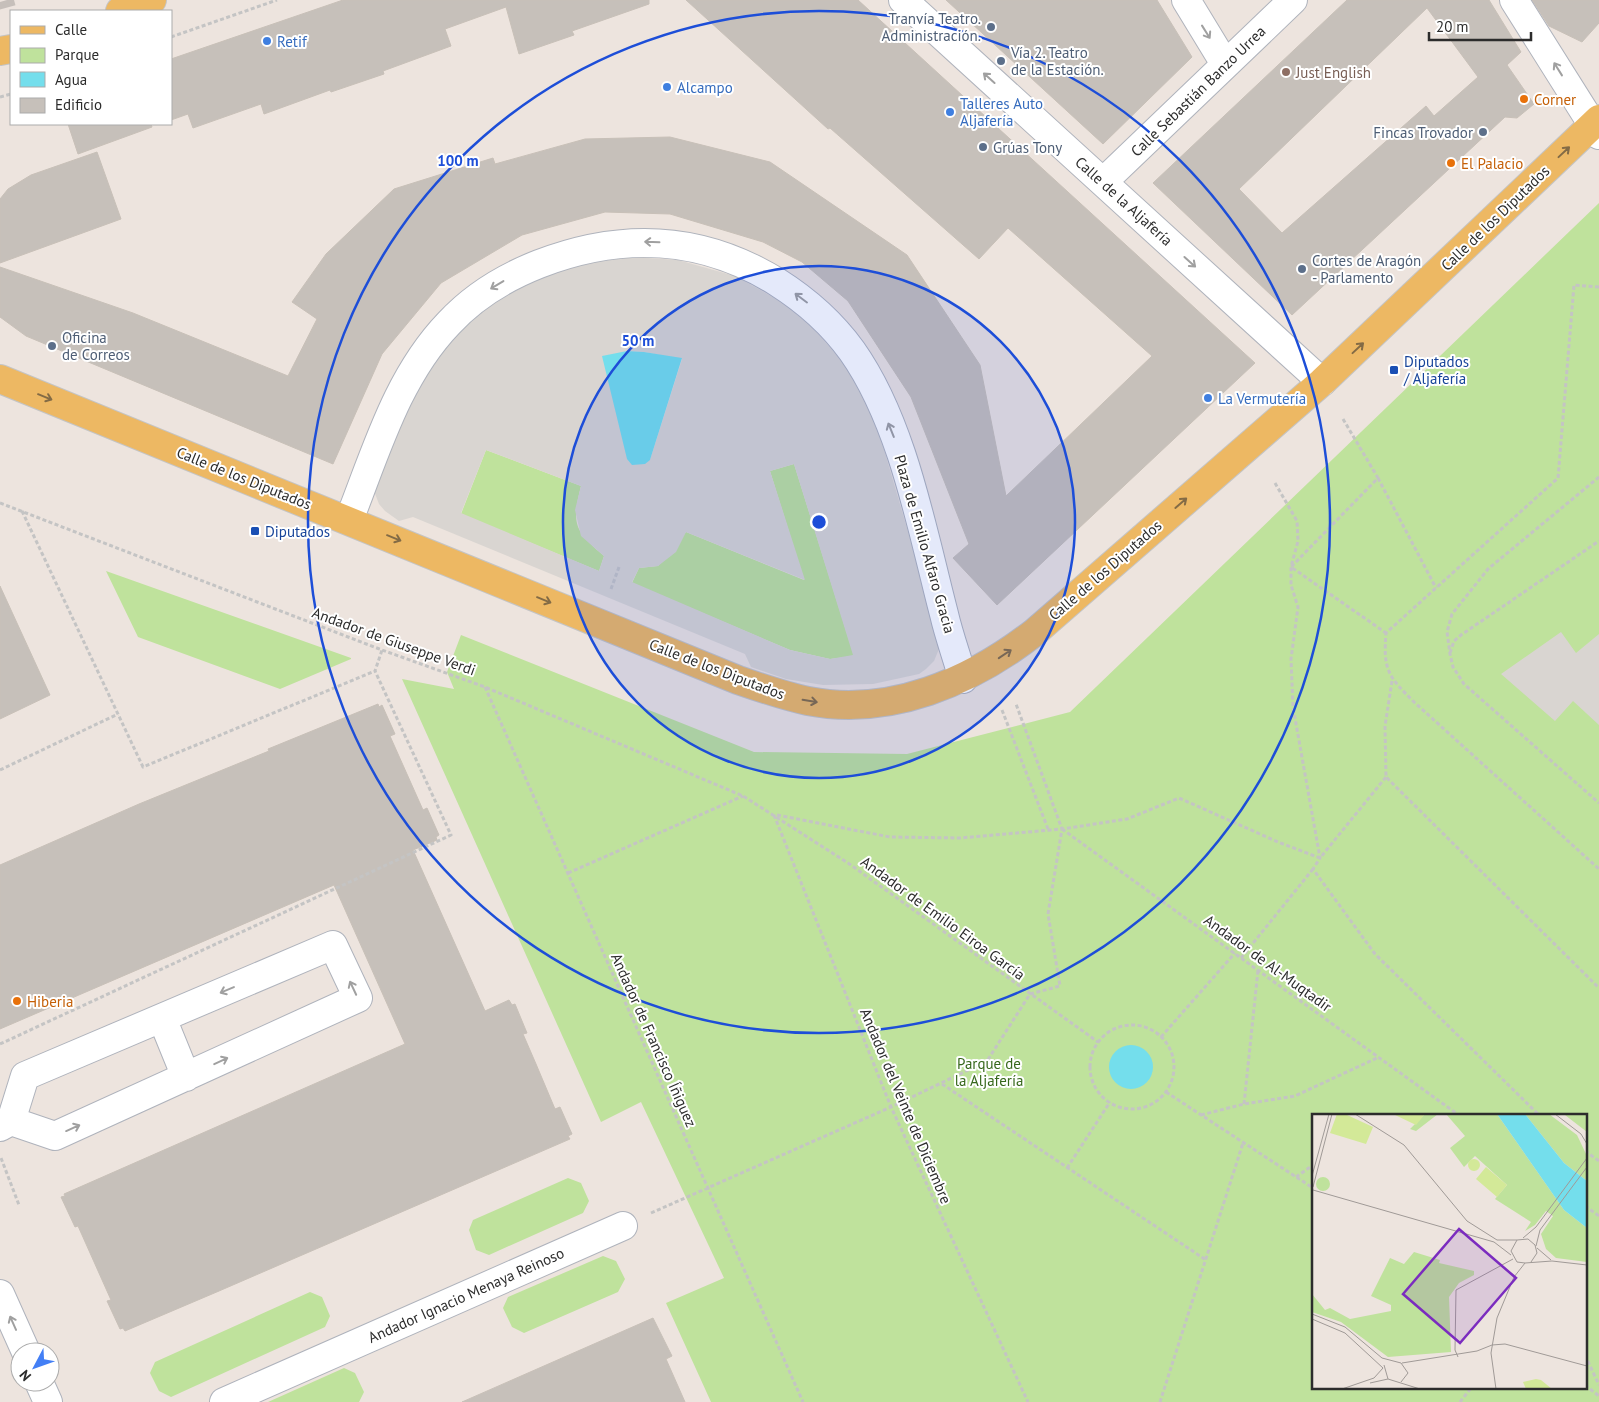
<svg xmlns="http://www.w3.org/2000/svg" width="1599" height="1402" font-family="'PT Sans',sans-serif">
	<style>
		.green { fill: #bfe29c; fill-rule: evenodd }
		.plaza { fill: #d9d5d1; fill-rule: evenodd }
		.water { fill: #74deec }
		.building { fill: #c6c0ba; stroke: #c8c0b8; fill-rule: evenodd }
		.lines { fill: none; stroke-linecap: round; stroke-linejoin: round }
		.minor-tunnel { stroke: #c6bfba; stroke-width: 28; stroke-dasharray: 28 14; stroke-linecap: butt }
		.minor-casing { stroke: #afb3bc; stroke-width: 30 }
		.major-casing { stroke: #c4c4c4; stroke-width: 30 }
		.path { stroke: #c4c4c4; stroke-width: 3; stroke-dasharray: 4 2.5; stroke-linecap: butt }
		.minor { stroke: #fff; stroke-width: 28 }
		.major { stroke: #edb863; stroke-width: 28 }
		.oneway { stroke: #a0a0a0 }
		.oneway2 { stroke: #836b45 }
		.ring { fill: none; stroke: #1d4ed8; stroke-width: 2.5 }
		.service-dot { fill: #5c6f8a; stroke: #fff; stroke-width: 2 }
		.shop-dot { fill: #3f7fe0; stroke: #fff; stroke-width: 2 }
		.education-dot { fill: #8d6e63; stroke: #fff; stroke-width: 2 }
		.food-dot { fill: #e8710a; stroke: #fff; stroke-width: 2 }
		.transit-dot { fill: #1a4fb4; stroke: #fff; stroke-width: 2 }
		.labels { text-anchor: middle; dominant-baseline: central; stroke-width: 4; stroke-linejoin: round; paint-order: stroke }
		.service-label { font-size: 15px; fill: #4e5e75; stroke: #fff; text-anchor: start }
		.shop-label { font-size: 15px; fill: #366cbe; stroke: #fff; text-anchor: start }
		.education-label { font-size: 15px; fill: #785e54; stroke: #fff; text-anchor: start }
		.street-label { font-size: 15px; fill: #2c2c2c; stroke: #fff }
		.food-label { font-size: 15px; fill: #c56008; stroke: #fff; text-anchor: start }
		.transit-label { font-size: 15px; fill: #164399; stroke: #fff; text-anchor: start }
		.park-label { font-size: 15px; fill: #37681c; stroke: #fff }
		.inset-road { fill: none; stroke: #a09a97; stroke-width: 1 }
		.view { fill: #7b2cbf; fill-opacity: 0.15; stroke: #7b2cbf; stroke-width: 2.5 }
		.inset-edge { fill: none; stroke: #2c2c2c; stroke-width: 2.5 }
		.centre { fill: #1d4ed8; stroke: #fff; stroke-width: 2.5 }
		.ring-label { font-size: 15px; text-anchor: middle; font-weight: bold; fill: #1d4ed8; stroke: #fff; stroke-width: 4; stroke-linejoin: round; paint-order: stroke }
	</style>
	<rect width="100%" height="100%" fill="#ede4de"/>
	<path class="green" d="M1599 203V1402H711L666 1303 724 1278 641 1102 601 1122 402 679 454 689 447 672 461 635 754 752 907 754 1070 712ZM1313 1116H1585V1388H1313Z
		M486 450 581 486C571 525 575 531 604 556L599 571 461 514Z
		M794 464 854 656 830 659 790 650 632 583 639 568 658 566 686 532 804 580 770 471Z
		M106 571 351 658V659L280 689 138 637Z
		M568 1178 581 1183 589 1201 583 1213 489 1255 476 1250 469 1230 473 1220Z
		M603 1256 616 1261 625 1279 618 1292 524 1333 512 1327 503 1308 508 1297Z
		M310 1292 322 1297 330 1316 325 1327 171 1397 159 1391 150 1373 155 1362Z
		M344 1368 355 1373 364 1392 359 1402H268Z"/>
	<path class="plaza" d="M619 256 678 260 735 276 782 302 812 327 844 363 876 422 937 631 939 649 934 661 926 669 919 674 873 684 823 685 786 679 751 667 745 654 413 517 399 521 385 511 379 504 374 491V477L420 375 458 327 501 294 547 272ZM627 351 644 352 682 359 650 460ZM486 450 581 486 575 510 581 536 604 556 599 571 461 513ZM794 464 853 655 830 659 790 650 632 582 639 568 658 566 676 552 686 532 805 580 770 471Z
		M1561 632 1576 653 1599 634V725L1573 701 1555 721 1501 674Z"/>
	<path class="water" d="M627 351 644 352 682 358 650 460 645 464 632 465 627 459 602 356Z
		M1109 1067a22 22 0 1 1 44 0a22 22 0 1 1-44 0Z"/>
	<path class="building" d="M343 0H649V4L572 31 574 35 519 54 506 7 445 29 451 46 383 71 384 74 331 92 330 90 264 114 261 104 193 128 188 114 171 120V59Z
		M686 0H858L1255 363 997 605 953 558 969 544 911 397 848 301 802 262 763 242 670 214 605 212 522 235 441 283 382 354 333 464 26 336 0 317V267L133 313 288 376 317 319 292 302 326 254 394 189 493 158 495 164 585 139 670 137 770 162 907 255 980 365 1006 496 1152 356 1008 228 979 259 830 128 828 129Z
		M946 0H1157L1192 57 1103 144Z
		M1347 0H1489L1521 52 1507 65 1534 104 1517 118 1505 117 1292 315 1153 183ZM1427 8 1478 77 1434 116 1426 106 1282 233 1239 189Z
		M1532 0H1599V23L1582 42 1549 26Z
		M68 124H151L152 127 78 154Z
		M97 152 121 219 0 263V199L8 189 31 175Z
		M0 586 50 695 0 719Z
		M378 704 379 707 382 705 395 734 390 736 423 810 427 808 439 835 436 837 437 840 413 850 485 1011 509 1000 512 1005 515 1004 527 1033 523 1034 536 1064 555 1109 560 1107 572 1134 568 1136 570 1139 219 1291 125 1331 123 1328 120 1329 107 1301 111 1300 78 1226 75 1227 61 1197 65 1196 64 1194 405 1044 334 885 0 1029V865L139 804 269 751 268 749Z
		M653 1318 672 1356 666 1359 685 1402H462Z"/>
	<g class="lines">
		<path class="minor-tunnel" d="M0 2 2 9"/>
		<g class="minor-casing">
			<path id="minor" d="M903 0 1322 382
				M1186 0 1225 64
				M1514 0 1599 135
				M1103 182 1293 0
				M349 520C376 452 397 377 449 323 473 297 506 277 539 264 622 232 701 235 777 282 807 301 831 322 852 351 903 423 922 530 944 614 949 636 957 657 963 679
				M162 1018 186 1077
				M0 1127 11 1121 55 1136 358 998 333 945 25 1076 11 1121
				M0 1294 26 1352
				M39 1382 48 1402
				M224 1402 623 1226"/>
		</g>
		<g class="major-casing">
			<path id="major" d="M120 11 152 0
				M0 51 11 49
				M0 379 738 680C761 688 784 696 808 701 890 717 971 682 1035 632L1322 382 1599 119"/>
		</g>
		<path class="path" d="M171 37 277 0
			M0 97 11 94
			M1599 287 1574 285 1558 478 1386 633C1383 670 1388 676 1414 702L1599 869
			M1343 419 1378 478 1291 567 1386 633
			M1599 477 1488 569 1452 614 1447 632 1450 654 1453 667 1464 684 1599 803
			M1378 478 1436 588
			M1275 483 1297 521 1298 541 1291 567V585L1298 607 1291 659 1293 707 1320 858 1313 869 1375 954 1540 1116
			M0 503 382 650 485 687 743 796 848 863 1098 1042
			M22 511 143 767 375 671
			M611 589 619 567
			M1450 653 1454 641 1461 635 1599 541
			M1392 681 1385 726 1386 777 1599 988
			M485 687 803 1402
			M1002 710 1048 829
			M0 770 118 714
			M774 815 891 1107 1028 1402
			M777 815 890 837 960 838 1062 829 1127 819 1179 798 1278 842 1320 858 1386 777
			M1062 829 1460 1116
			M568 873 743 796
			M1241 958 1313 869
			M1090 1067a42 42 0 1 1 84 0a42 42 0 1 1-84 0Z
			M1161 1037 1235 953
			M0 1044 451 835 375 671 382 650
			M942 1084 1206 1260
			M1166 1092 1313 1188
			M1244 1104 1258 970
			M1201 1115 1244 1104 1295 1096 1379 1057
			M1585 1151 1599 1161
			M1 1158 19 1205
			M1067 1168 1110 1102
			M1296 1177 1313 1165
			M1585 1206 1599 1216
			M651 1213 891 1107 987 1061 1030 994 1060 986 1048 914 1062 829 1016 704
			M1585 1355 1599 1385
			M1585 1385 1599 1396
			M1160 1402 1243 1143
			M1460 1402 1471 1388"/>
		<use href="#minor" class="minor"/>
		<use href="#major" class="major"/>
	</g>
	<defs><path id="oneway-shaft" d="M-6 0H5M1.5-3L5.5 0L1.5 3" fill="none" stroke-width="1.6" stroke-linecap="round" stroke-linejoin="round" transform="scale(1.25)"/></defs>
	<g class="oneway">
		<use href="#oneway-shaft" transform="translate(1206 32) rotate(58)"/>
		<use href="#oneway-shaft" transform="translate(1558 69) rotate(-122)"/>
		<use href="#oneway-shaft" transform="translate(989 78) rotate(-138)"/>
		<use href="#oneway-shaft" transform="translate(652 242) rotate(-178)"/>
		<use href="#oneway-shaft" transform="translate(1190 262) rotate(42)"/>
		<use href="#oneway-shaft" transform="translate(497 285) rotate(149)"/>
		<use href="#oneway-shaft" transform="translate(801 298) rotate(-143)"/>
		<use href="#oneway-shaft" transform="translate(891 430) rotate(-112)"/>
		<use href="#oneway-shaft" transform="translate(353 988) rotate(-115)"/>
		<use href="#oneway-shaft" transform="translate(227 990) rotate(157)"/>
		<use href="#oneway-shaft" transform="translate(221 1061) rotate(-25)"/>
		<use href="#oneway-shaft" transform="translate(73 1128) rotate(-24)"/>
		<use href="#oneway-shaft" transform="translate(13 1323) rotate(-114)"/>
	</g>
	<g class="oneway2">
		<use href="#oneway-shaft" transform="translate(1564 152) rotate(-43)"/>
		<use href="#oneway-shaft" transform="translate(1358 348) rotate(-43)"/>
		<use href="#oneway-shaft" transform="translate(45 397) rotate(22)"/>
		<use href="#oneway-shaft" transform="translate(1181 503) rotate(-41)"/>
		<use href="#oneway-shaft" transform="translate(394 538) rotate(22)"/>
		<use href="#oneway-shaft" transform="translate(544 600) rotate(22)"/>
		<use href="#oneway-shaft" transform="translate(1005 654) rotate(-34)"/>
		<use href="#oneway-shaft" transform="translate(810 701) rotate(9)"/>
	</g>
	<circle cx="819" cy="522" r="256" fill="#1d4ed8" fill-opacity=".12"/>
	<g class="ring">
		<circle cx="819" cy="522" r="256"/>
		<circle cx="819" cy="522" r="511"/>
	</g>
	<g class="service-dot">
		<circle cx="991" cy="27" r="5"/>
		<circle cx="1001" cy="61" r="5"/>
		<circle cx="1483" cy="132" r="5"/>
		<circle cx="983" cy="147" r="5"/>
		<circle cx="1302" cy="269" r="5"/>
		<circle cx="52" cy="346" r="5"/>
	</g>
	<g class="shop-dot">
		<circle cx="267" cy="41" r="5"/>
		<circle cx="667" cy="87" r="5"/>
		<circle cx="950" cy="112" r="5"/>
		<circle cx="1208" cy="398" r="5"/>
	</g>
	<circle class="education-dot" cx="1286" cy="72" r="5"/>
	<g class="food-dot">
		<circle cx="1524" cy="99" r="5"/>
		<circle cx="1451" cy="163" r="5"/>
		<circle cx="17" cy="1001" r="5"/>
	</g>
	<g class="transit-dot">
		<rect x="1389" y="365" width="10" height="10" rx="2.5"/>
		<rect x="250" y="526" width="10" height="10" rx="2.5"/>
	</g>
	<g class="labels">
		<g class="service-label">
			<text x="981" y="18" text-anchor="end">Tranvía Teatro.<tspan x="981" dy="17">Administración.</tspan></text>
			<text x="1011" y="52">Vía 2. Teatro<tspan x="1011" dy="17">de la Estación.</tspan></text>
			<text x="1473" y="132" text-anchor="end">Fincas Trovador</text>
			<text x="993" y="147">Grúas Tony</text>
			<text x="1312" y="260">Cortes de Aragón<tspan x="1312" dy="17">- Parlamento</tspan></text>
			<text x="62" y="337">Oficina<tspan x="62" dy="17">de Correos</tspan></text>
		</g>
		<g class="shop-label">
			<text x="277" y="41">Retif</text>
			<text x="677" y="87">Alcampo</text>
			<text x="960" y="103">Talleres Auto<tspan x="960" dy="17">Aljafería</tspan></text>
			<text x="1218" y="398">La Vermutería</text>
		</g>
		<g class="education-label">
			<text x="1296" y="72">Just English</text>
		</g>
		<g class="street-label">
			<text transform="translate(1198 91) rotate(-44)">Calle Sebastián Banzo Urrea</text>
			<text transform="translate(1124 201) rotate(42)">Calle de la Aljafería</text>
			<text transform="translate(1495 218) rotate(-44)">Calle de los Diputados</text>
			<text transform="translate(244 478) rotate(22)">Calle de los Diputados</text>
			<text transform="translate(925 544) rotate(74)">Plaza de Emilio Alfaro Gracia</text>
			<text transform="translate(1105 570) rotate(-41)">Calle de los Diputados</text>
			<text transform="translate(394 641) rotate(20)">Andador de Giuseppe Verdi</text>
			<text transform="translate(717 669) rotate(21)">Calle de los Diputados</text>
			<text transform="translate(943 918) rotate(36)">Andador de Emilio Eiroa García</text>
			<text transform="translate(1268 963) rotate(36)">Andador de Al-Muqtadir</text>
			<text transform="translate(654 1040) rotate(66)">Andador de Francisco Íñiguez</text>
			<text transform="translate(906 1106) rotate(67)">Andador del Veinte de Diciembre</text>
			<text transform="translate(466 1295) rotate(-24)">Andador Ignacio Menaya Reinoso</text>
		</g>
		<g class="food-label">
			<text x="1534" y="99">Corner</text>
			<text x="1461" y="163">El Palacio</text>
			<text x="27" y="1001">Hiberia</text>
		</g>
		<g class="transit-label">
			<text x="1404" y="361">Diputados<tspan x="1404" dy="17">/ Aljafería</tspan></text>
			<text x="265" y="531">Diputados</text>
		</g>
		<g class="park-label">
			<text x="989" y="1063">Parque de<tspan x="989" dy="17">la Aljafería</tspan></text>
		</g>
	</g>
	<g transform="translate(1312 1114)">
		<rect width="275" height="275" fill="#ede4de"/>
		<path d="M113 0H126L104 17 98 15ZM134 0H185L252 96 275 114V148L244 144 234 135 229 120 241 102 234 97 223 111 213 117 219 108 183 85 195 71 163 42 152 53 138 34 153 22ZM213 0H237L265 21 275 42V67L252 49ZM252 0H274L275 18 253 1ZM4 70a7 7 0 1 1 14 0a7 7 0 1 1-14 0ZM102 138 128 146 127 149 162 157V161L147 169 137 183 139 238 76 243 29 208 0 198V180L13 196 18 194 38 205 79 197V191L59 182 78 144 92 150Z" fill="#bfe29c"/>
		<path d="M25 0H33L61 13 54 30 18 19ZM81 0H113L104 11ZM156 51a6 6 0 1 1 12 0a6 6 0 1 1-12 0ZM174 53 195 71 185 83 164 65ZM224 265 229 266 240 275H214L211 268Z" fill="#d3e998"/>
		<path d="M185 0H213L252 49 275 67V114L252 96Z" fill="#74deec"/>
		<path class="inset-road" d="M43 0 92 31 155 107 185 126H205M243 0 269 20 275 30M0 62 17 0M1 73 20 0M1 76 182 128 199 141M211 124 224 113 275 44M224 132 228 116 275 53M225 134 239 146M219 148 225 139 223 131 216 125 205 126 199 137 205 148 213 149 240 147 275 151M0 200 33 213 70 244 89 249 96 259 89 268M0 205 33 219 71 254M180 231 193 230 275 252M146 243 143 236 144 176 201 145M90 249 165 237 180 231M72 251 76 265 108 275M58 269 76 265M30 275 62 264 71 254M184 275 179 239 185 204 202 163 213 149"/>
		<path class="view" d="M147 115 204 164 148 229 91 180Z"/>
		<rect width="275" height="275" class="inset-edge"/>
	</g>
	<circle cx="819" cy="522" r="8" class="centre"/>
	<g class="ring-label">
		<text x="458" y="166">100 m</text>
		<text x="638" y="346">50 m</text>
	</g>
	<rect x="10" y="10" width="162" height="115" fill="#ffffff" stroke="#ababab"/>
	<rect x="20" y="26" width="25" height="8" fill="#edb863" stroke="#ababab"/>
	<text x="55" y="35" font-size="15" fill="#2c2c2c">Calle</text>
	<rect x="20" y="48" width="25" height="15" fill="#bfe29c" stroke="#ababab"/>
	<text x="55" y="60" font-size="15" fill="#2c2c2c">Parque</text>
	<rect x="20" y="72" width="25" height="15" fill="#74deec" stroke="#ababab"/>
	<text x="55" y="85" font-size="15" fill="#2c2c2c">Agua</text>
	<rect x="20" y="98" width="25" height="15" fill="#c6c0ba" stroke="#ababab"/>
	<text x="55" y="110" font-size="15" fill="#2c2c2c">Edificio</text>
	<g transform="translate(35 1367) rotate(229)"><circle r="24" fill="#ffffff" stroke="#ababab"/>
	<path d="M0-4L9 19L0 12L-9 19Z" fill="#437ff5"/>
	<text y="-8" font-size="14" font-weight="bold" text-anchor="middle" fill="#2c2c2c">N</text>
	</g>
	<path d="M1429 32v8h102v-8" fill="none" stroke="#2c2c2c" stroke-width="2.5"/>
	<text x="1436" y="32" font-size="15" fill="#2c2c2c" stroke="#ffffff" stroke-width="4" paint-order="stroke">20 m</text>
</svg>
